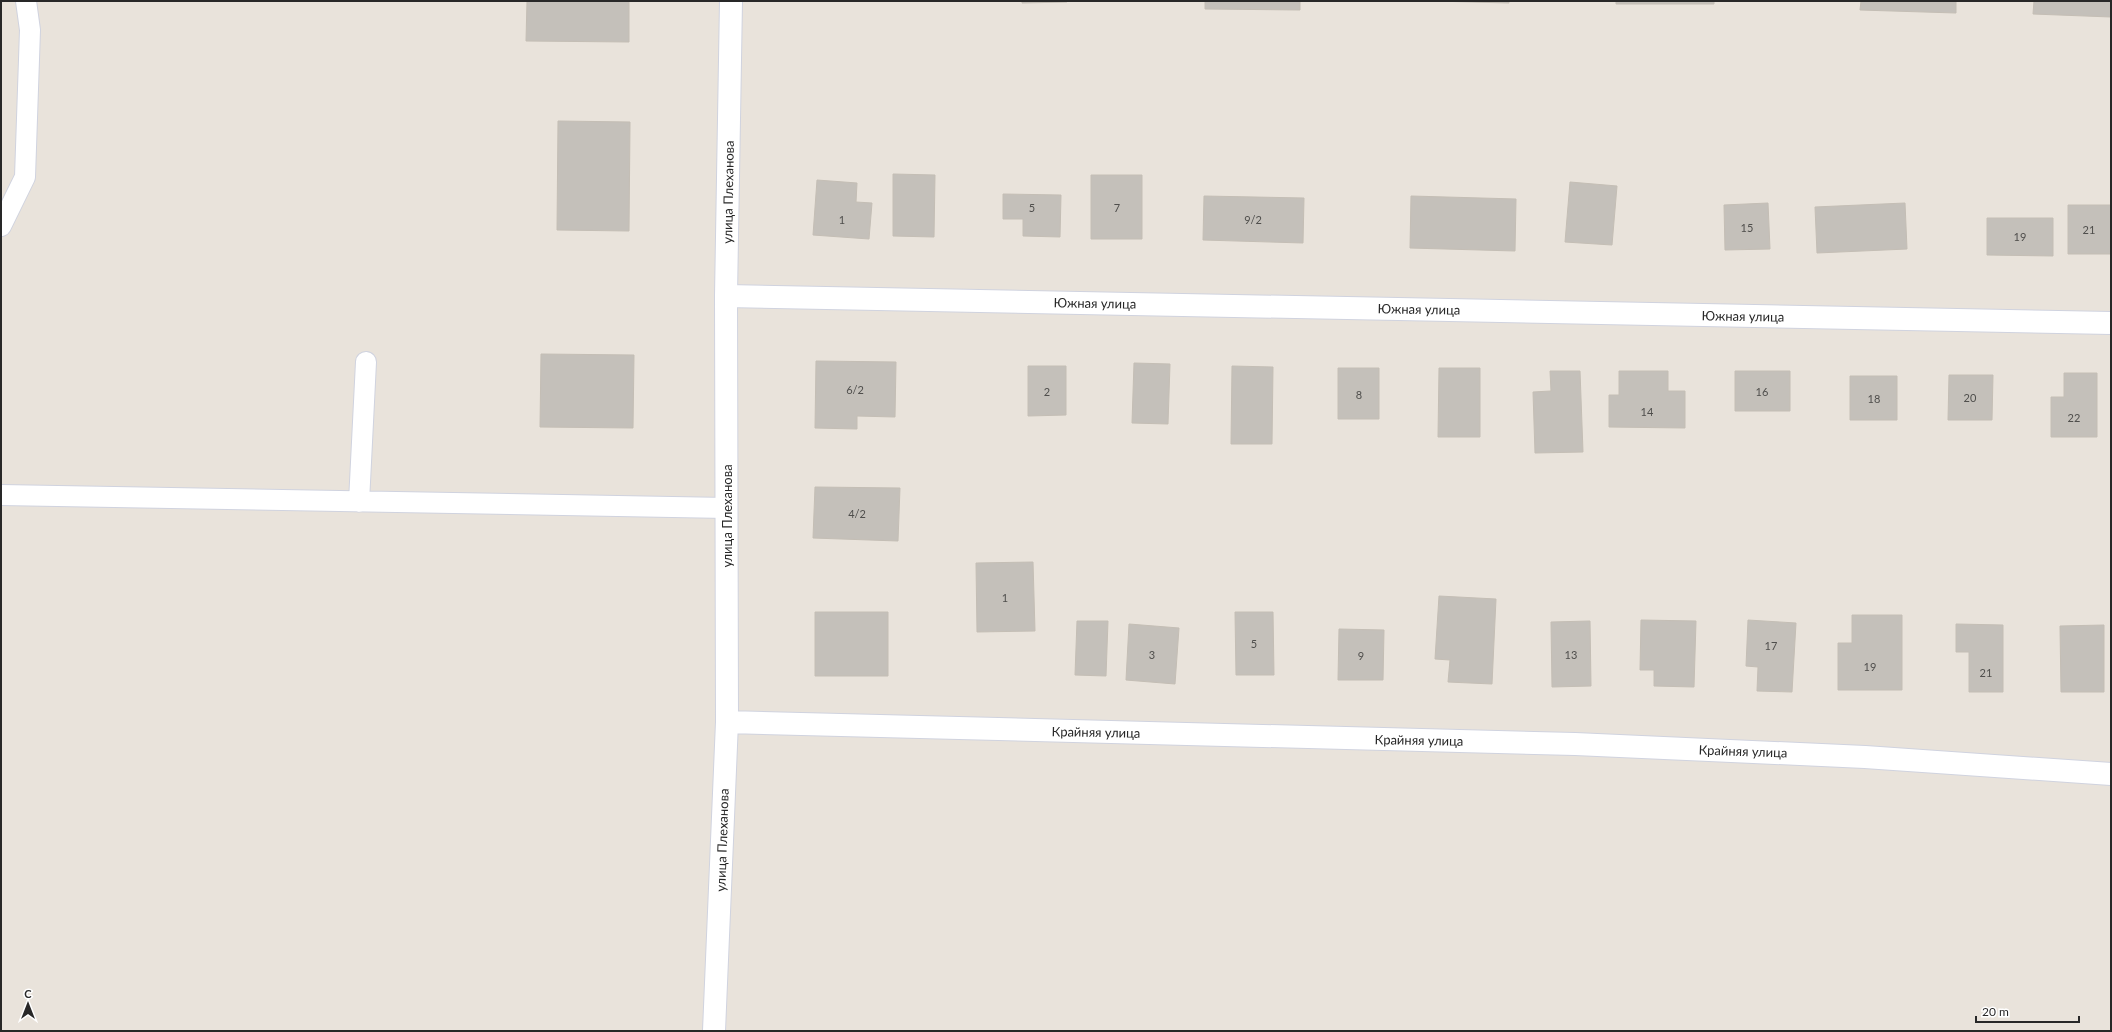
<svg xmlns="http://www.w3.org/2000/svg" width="2112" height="1032" font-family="Lato,sans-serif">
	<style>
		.building { fill: #c4c0ba; stroke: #c4beb5 }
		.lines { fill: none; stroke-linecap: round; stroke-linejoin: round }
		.service-casing { stroke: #d0d3df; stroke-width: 22 }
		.minor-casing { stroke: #d0d3df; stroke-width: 24 }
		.service { stroke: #fff; stroke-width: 20 }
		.minor { stroke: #fff; stroke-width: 22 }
		.labels { text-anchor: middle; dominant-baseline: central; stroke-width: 3; stroke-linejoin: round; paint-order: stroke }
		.number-label { font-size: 11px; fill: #4f4e4c }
		.street-label { font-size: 13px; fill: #282828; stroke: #fff }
	</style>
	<rect width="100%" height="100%" fill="#e9e3db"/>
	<path class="building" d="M527 1H629V42L526 41Z
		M1022 1H1067V2L1022 3Z
		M1205 1H1300V10L1205 9Z
		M1434 1H1509V3Z
		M1616 1H1714V4H1616Z
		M1861 1H1956V13L1860 10Z
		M2034 1H2111V17L2033 14Z
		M558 121 630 122 629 231 557 230Z
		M893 174 935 175 934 237 893 236Z
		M1091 175H1142V239H1091Z
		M817 180 857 183 856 202 872 203 869 239 813 235Z
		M1570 182 1617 186 1612 245 1565 242Z
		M1003 194 1061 195 1060 237 1023 236V219H1003Z
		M1204 196 1304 198 1303 243 1203 240Z
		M1411 196 1516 199 1515 251 1410 248Z
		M1768 203 1770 249 1725 250 1724 205Z
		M1905 203 1907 249 1817 253 1815 207Z
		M2068 205H2111V254H2068Z
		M1987 218H2053V256L1987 255Z
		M541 354 634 355 633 428 540 427Z
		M816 361 896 362 895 417 857 416V429L815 428Z
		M1134 363 1170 364 1168 424 1132 423Z
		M1028 366H1066V415L1028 416Z
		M1232 366 1273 367 1272 444H1231Z
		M1338 368H1379V419H1338Z
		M1439 368H1480V437H1438Z
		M1550 371H1580L1583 452 1535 453 1533 392 1551 391Z
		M1619 371H1668V391H1685V428L1609 427V395H1619Z
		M1735 371H1790V411H1735Z
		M2064 373H2097V437H2051V397H2064Z
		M1949 375H1993L1992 420H1948Z
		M1850 376H1897V420H1850Z
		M815 487 900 488 898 541 813 538Z
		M1033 562 1035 631 977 632 976 563Z
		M1439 596 1496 599 1492 684 1448 682 1450 660 1435 659Z
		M815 612H888V676H815Z
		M1235 612H1273L1274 675H1236Z
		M1852 615H1902V690H1838V643H1852Z
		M1641 620 1696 621 1694 687 1654 686V670H1640Z
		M1748 620 1796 623 1792 692 1757 691 1758 667 1746 666Z
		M1077 621H1108L1106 676 1075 675Z
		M1590 621 1591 686 1552 687 1551 622Z
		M1129 624 1179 628 1175 684 1126 680Z
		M1956 624 2003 625V692H1969V652H1956Z
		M2104 625V692H2061L2060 626Z
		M1339 629 1384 630 1383 680H1338Z"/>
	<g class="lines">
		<g class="service-casing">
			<path id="service" d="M1 226 25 177 30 30 26 1
				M1 495 727 508
				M359 502 366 362"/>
		</g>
		<g class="minor-casing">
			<path id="minor" d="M726 296 2111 323
				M727 722 1575 744 1865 757 2111 774
				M714 1031 727 722 726 296 731 1"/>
		</g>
		<use href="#service" class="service"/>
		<use href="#minor" class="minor"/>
	</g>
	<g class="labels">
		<g class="number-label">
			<text x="1032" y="207">5</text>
			<text x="1117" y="207">7</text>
			<text x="842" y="219">1</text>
			<text x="1253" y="219">9/2</text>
			<text x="1747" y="227">15</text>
			<text x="2089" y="229">21</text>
			<text x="2020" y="236">19</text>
			<text x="855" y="389">6/2</text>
			<text x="1047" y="391">2</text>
			<text x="1762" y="391">16</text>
			<text x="1359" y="394">8</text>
			<text x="1970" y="397">20</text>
			<text x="1874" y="398">18</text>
			<text x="1647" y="411">14</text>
			<text x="2074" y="417">22</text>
			<text x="857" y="513">4/2</text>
			<text x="1005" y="597">1</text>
			<text x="1254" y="643">5</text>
			<text x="1771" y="645">17</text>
			<text x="1152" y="654">3</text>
			<text x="1571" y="654">13</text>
			<text x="1361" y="655">9</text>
			<text x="1870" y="666">19</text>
			<text x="1986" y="672">21</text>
		</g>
		<g class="street-label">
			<text transform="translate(728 192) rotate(-89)">улица Плеханова</text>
			<text transform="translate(1095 303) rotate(1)">Южная улица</text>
			<text transform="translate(1419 309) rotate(1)">Южная улица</text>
			<text transform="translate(1743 316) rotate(1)">Южная улица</text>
			<text transform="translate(727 516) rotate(-90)">улица Плеханова</text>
			<text transform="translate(1096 732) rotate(1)">Крайняя улица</text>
			<text transform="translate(1419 740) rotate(1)">Крайняя улица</text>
			<text transform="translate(1743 751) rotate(2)">Крайняя улица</text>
			<text transform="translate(722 840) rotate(-88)">улица Плеханова</text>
		</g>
	</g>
	<rect width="2112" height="1032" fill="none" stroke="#282828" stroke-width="4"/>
	<g transform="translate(28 1004)" stroke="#ffffff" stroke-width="3" paint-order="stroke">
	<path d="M0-3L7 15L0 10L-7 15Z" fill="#282828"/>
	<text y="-6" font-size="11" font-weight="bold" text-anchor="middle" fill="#282828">С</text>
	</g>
	<path d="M1976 1016v6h103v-6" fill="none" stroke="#282828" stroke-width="2"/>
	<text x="1982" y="1016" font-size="12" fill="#282828" stroke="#ffffff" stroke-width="3" paint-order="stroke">20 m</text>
</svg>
